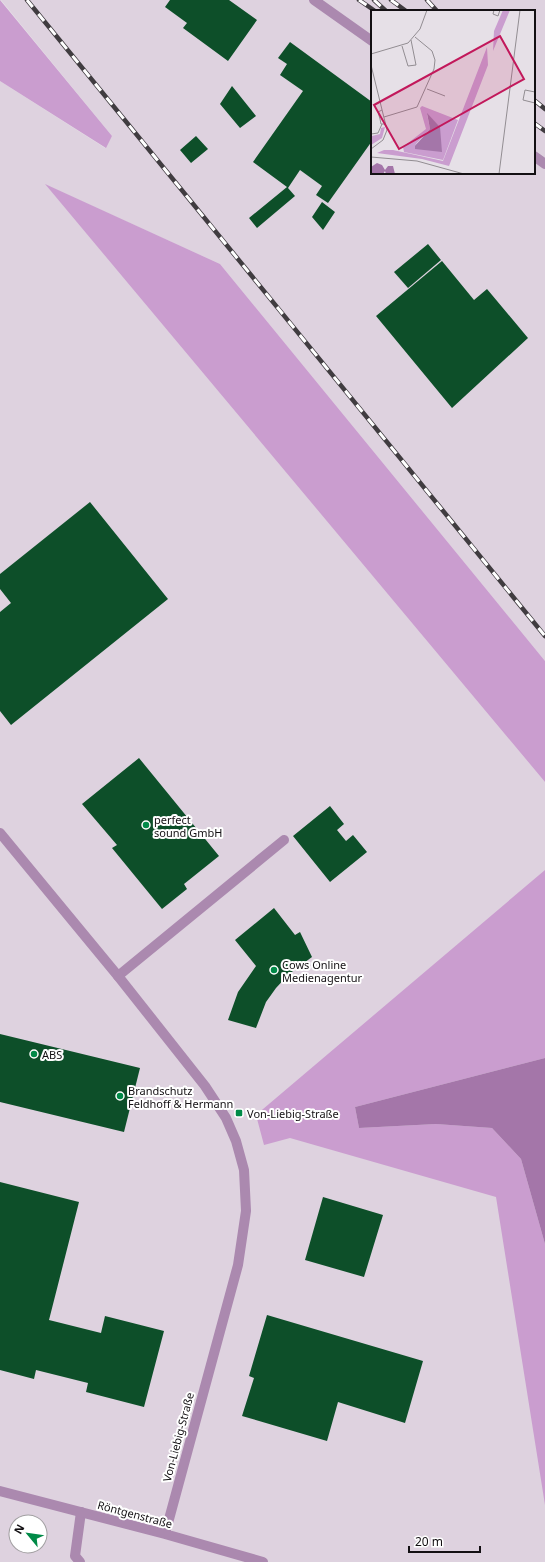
<svg xmlns="http://www.w3.org/2000/svg" width="545" height="1562" font-family="'Noto Sans',sans-serif">
	<style>
		.built { fill: #ded2df; fill-rule: evenodd }
		.green { fill: #ca9dcf }
		.water { fill: #a476a9 }
		.building { fill: #0d4f29 }
		.lines { fill: none; stroke-linecap: round; stroke-linejoin: round }
		.service { stroke: #ab89af; stroke-width: 10 }
		.minor { stroke: #ab89af; stroke-width: 10 }
		.rail-casing { stroke: #403c40; stroke-width: 4.5 }
		.rail { stroke: #fff; stroke-width: 3; stroke-dasharray: 9; stroke-linecap: butt }
		.poi-dot { fill: #008a47; stroke: #fff; stroke-width: 1.5 }
		.labels { text-anchor: middle; dominant-baseline: central; stroke-width: 4; stroke-linejoin: round; paint-order: stroke }
		.poi-label { font-size: 11px; fill: #131013; stroke: #fff; text-anchor: start }
		.street-label { font-size: 11px; fill: #131013; stroke: #fff }
		.inset-road { fill: none; stroke: #928d92; stroke-width: 1 }
		.view { fill: #c2185b; fill-opacity: 0.15; stroke: #c2185b; stroke-width: 2 }
		.inset-edge { fill: none; stroke: #131013; stroke-width: 2 }
	</style>
	<rect width="100%" height="100%" fill="#e6e0e7"/>
	<path class="built" d="M1 0H545V661L220 264 46 185 545 782V1562H0V81L105 148 112 136ZM372 11H534V173H372ZM16 1522H40V1546H16Z"/>
	<path class="green" d="M0 0 112 136 106 148 0 81Z
		M45 184 220 264 545 661V782Z
		M545 870V1058L355 1107 359 1128 436 1124 492 1128 521 1159 545 1244V1505L496 1197 290 1138 264 1145 256 1115Z"/>
	<path class="water" d="M545 1058V1244L521 1159 492 1128 436 1124 359 1128 355 1107Z"/>
	<path class="building" d="M170 0H229L257 20 228 61 183 28 187 23 165 7Z
		M290 42 372 102V141L328 203 316 195 322 186 300 170 288 188 295 196 257 228 249 218 287 187 253 162 303 91 280 75 287 64 278 58Z
		M232 86 256 116 240 128 220 104Z
		M196 136 208 149 191 163 180 150Z
		M322 202 335 212 323 230 312 217Z
		M428 244 441 260 408 288 394 272Z
		M442 261 474 300 487 289 528 338 452 408 376 316Z
		M90 502 168 599 11 725 0 711V612L11 603 0 589V574Z
		M139 758 219 856 184 884 187 889 162 909 112 848 117 845 82 804Z
		M330 806 344 824 337 830 346 841 353 835 367 852 330 882 293 836Z
		M274 908 295 935 300 932 312 957 289 974 276 988 266 1002 256 1028 228 1020 238 992 256 966 235 940Z
		M0 1034 140 1068 124 1132 0 1102Z
		M0 1182 79 1202 49 1320 101 1333 105 1316 164 1331 144 1407 86 1392 88 1383 36 1370 34 1379 0 1370Z
		M323 1197 383 1215 364 1277 305 1260Z
		M267 1315 423 1361 405 1423 338 1402 327 1441 242 1416 254 1378 249 1376Z"/>
	<g class="lines">
		<path class="service" d="M118 976 284 840
			M80 1562 75 1556 81 1512"/>
		<path class="minor" d="M314 0 372 41
			M534 156 545 164
			M0 833 118 976 205 1086 226 1118 236 1141 244 1170 246 1211 238 1265 165 1534
			M0 1491 165 1534 263 1562"/>
		<g class="rail-casing">
			<path id="rail" d="M27 0 545 636
				M359 0 375 11
				M374 0 386 11
				M391 0 406 11
				M427 0 437 11
				M534 100 545 109
				M534 123 545 131"/>
		</g>
		<use href="#rail" class="rail"/>
	</g>
	<g class="poi-dot">
		<circle cx="146" cy="825" r="4"/>
		<circle cx="274" cy="970" r="4"/>
		<circle cx="34" cy="1054" r="4"/>
		<circle cx="120" cy="1096" r="4"/>
		<rect x="235" y="1109" width="8" height="8" rx="2"/>
	</g>
	<g class="labels">
		<g class="poi-label">
			<text x="154" y="819">perfect<tspan x="154" dy="13">sound GmbH</tspan></text>
			<text x="282" y="964">Cows Online<tspan x="282" dy="13">Medienagentur</tspan></text>
			<text x="42" y="1054">ABS</text>
			<text x="128" y="1090">Brandschutz<tspan x="128" dy="13">Feldhoff &amp; Hermann</tspan></text>
			<text x="247" y="1113">Von-Liebig-Straße</text>
		</g>
		<g class="street-label">
			<text transform="translate(178 1437) rotate(-75)">Von-Liebig-Straße</text>
			<text transform="translate(135 1514) rotate(15)">Röntgenstraße</text>
		</g>
	</g>
	<g transform="translate(371 10)">
		<rect width="164" height="164" fill="#e6e0e7"/>
		<path d="M132 0H139L122 41 123 21ZM116 37 117 55 78 156 51 149 6 143 13 140H22L72 151ZM51 96 87 110 72 150 33 142 32 137 55 119 49 98ZM56 104 69 117 44 135 59 119ZM14 117 11 128 0 135 1 126 9 124 10 118Z" fill="#ca9dcf" fill-rule="evenodd"/>
		<path d="M56 103 69 117 71 142 44 139V136L59 119ZM6 153 11 155 14 160 17 156H22L24 164H15L14 161 12 164H1L0 157Z" fill="#a476a9"/>
		<path class="inset-road" d="M123 0 122 4 127 6 129 0M31 36 37 56 45 55 40 30M0 44 37 33 49 19 56 0M0 55 16 120 12 130 0 139M56 79 74 86M164 82 154 80 152 90 164 93M11 100 7 102 9 109 10 114H15M13 107 46 97 63 59 64 50 61 41 44 27M0 124 7 123 11 114M0 147 46 151 93 164M128 164 149 0"/>
		<path class="view" d="M129 26 153 69 28 139 3 95Z"/>
		<rect width="164" height="164" class="inset-edge"/>
	</g>
	<g transform="translate(28 1534) rotate(299)"><circle r="19" fill="#ffffff" stroke="#a19fa1"/>
	<path d="M0-3L7 15L0 10L-7 15Z" fill="#008a47"/>
	<text y="-6" font-size="11" font-weight="bold" text-anchor="middle" fill="#131013">N</text>
	</g>
	<path d="M409 1546v6h71v-6" fill="none" stroke="#131013" stroke-width="2"/>
	<text x="415" y="1546" font-size="12" fill="#131013" stroke="#ffffff" stroke-width="3" paint-order="stroke">20 m</text>
</svg>
